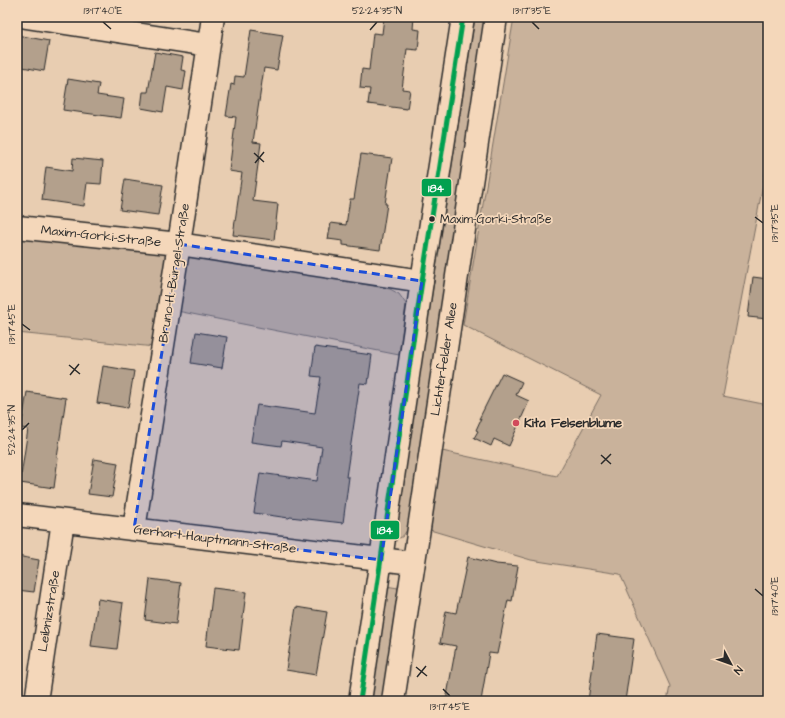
<svg xmlns="http://www.w3.org/2000/svg" width="785" height="718" font-family="'Architects Daughter',sans-serif">
	<style>
		.green { fill: #c9b29b; stroke: #7a6e63 }
		.building { fill: #b3a08c; stroke: #2b2b2b }
		.lines { fill: none; stroke-linecap: round; stroke-linejoin: round }
		.minor-casing { stroke: #2b2b2b; stroke-width: 25 }
		.secondary-casing { stroke: #2b2b2b; stroke-width: 25 }
		.minor { stroke: #f4d7ba; stroke-width: 22 }
		.secondary { stroke: #f4d7ba; stroke-width: 22 }
		.bus-1-casing { stroke: #f4d7ba; stroke-width: 8 }
		.bus-1 { stroke: #02a04f; stroke-width: 5 }
		.marked { fill: #1d4ed8; fill-opacity: 0.2; stroke: #1d4ed8; stroke-width: 3; stroke-dasharray: 8 5; stroke-linejoin: round }
		.ticks { fill: none; stroke: #2b2b2b; stroke-width: 1.5 }
		.bus-dot { fill: #2b2b2b; stroke: #f4d7ba; stroke-width: 1.5 }
		.poi-dot { fill: #d1495b; stroke: #f4d7ba; stroke-width: 1.5 }
		.labels { text-anchor: middle; dominant-baseline: central; stroke-width: 3.5; stroke-linejoin: round; paint-order: stroke }
		.bus-label { font-size: 12px; fill: #2b2b2b; stroke: #f4d7ba; text-anchor: start }
		.street-label { font-size: 13px; fill: #2b2b2b; stroke: #f4d7ba }
		.poi-label { font-size: 13px; font-weight: bold; fill: #2b2b2b; stroke: #f4d7ba; text-anchor: start }
		.line-badge { stroke: #f4d7ba; stroke-width: 1.5 }
		.badge-label { font-size: 11px; text-anchor: middle; font-weight: bold; fill: #fff }
		.neatline { fill: none; stroke: #2b2b2b; stroke-width: 1.5 }
		.ticks-label { font-size: 10px; text-anchor: middle; fill: #2b2b2b }
	</style>
	<rect width="100%" height="100%" fill="#e8cdb1"/>
	<filter id="ink" filterUnits="userSpaceOnUse"><feTurbulence type="fractalNoise" baseFrequency=".025" numOctaves="2"/><feDisplacementMap in="SourceGraphic" scale="8" xChannelSelector="R" yChannelSelector="G"/><feConvolveMatrix kernelMatrix="1 2 1 2 8 2 1 2 1" color-interpolation-filters="sRGB"/></filter>
	<g filter="url(#ink)">
		<path class="green" d="M475 17H488L411 524 403 536 400 538 395 535V532Z
			M514 17H768V158L723 396 768 405V701H667L670 686 620 574 531 560 430 530 442 451 557 476 601 395 463 325Z
			M17 233 161 248 168 256 155 347 17 333Z
			M196 254 390 289 399 294 406 304 399 355 177 311 184 264 189 257Z
			M386 586 398 588 382 701H369Z"/>
		<path class="building" d="M384 17H414L413 29 420 30 418 50 407 49 402 89 410 90 407 109 368 104 370 89 360 88 362 69 369 70 373 33 382 34Z
			M251 30 283 35 277 70 264 68 253 142 261 143 253 201 278 204 274 240 233 235 242 173 229 171 236 117 226 116 231 84 234 85 235 76 244 77Z
			M17 35 49 41 44 71 17 66Z
			M155 52 183 57 181 70 186 71 183 90 167 87 163 112 141 108 143 92H148Z
			M68 79 99 84 97 95 124 99 121 118 63 110Z
			M361 154 392 158 385 204H387L380 250 343 245V241L328 239 331 223 346 225 350 199H354Z
			M73 158 103 161 101 184 87 183 84 206 42 200 46 167 72 171Z
			M125 179 163 185 158 215 120 210Z
			M753 277 768 279V319L748 317Z
			M196 332 227 337 222 368 191 363Z
			M315 347 372 355 368 384 360 383 346 477H349L343 523 290 517 289 518 254 513 260 473 317 481 322 447 282 441 281 446 251 442 257 405 315 413 321 377 311 376Z
			M103 366 134 371 128 408 97 403Z
			M502 373 522 382 516 395 529 401 509 446 494 439 491 446 474 438 478 431 476 430 481 419H479Z
			M27 392 66 398 57 458H58L54 488 20 483 28 429 21 428Z
			M94 459 118 463 112 497 88 494Z
			M17 556 39 560 34 592 17 590Z
			M468 557 496 564 518 566 512 601 508 600 497 654 489 653 481 701H446L456 646 440 643 446 611 456 613Z
			M150 579 181 583 176 624 145 620Z
			M213 588 246 592 239 650 206 646Z
			M98 599 123 603 117 649 91 646Z
			M296 607 327 612 316 675 286 670Z
			M597 634 634 639 625 701H588Z"/>
		<g class="lines">
			<g class="minor-casing">
				<path id="minor" d="M26 17 208 45
					M17 227 179 244 422 281
					M17 515 413 563
					M134 529 179 244 213 17
					M36 701 63 521"/>
			</g>
			<g class="secondary-casing">
				<path id="secondary" d="M360 701 422 281 463 17
					M393 701 496 17"/>
			</g>
			<use href="#minor" class="minor"/>
			<use href="#secondary" class="secondary"/>
			<g class="bus-1-casing">
				<path id="bus-1" d="M360 701 422 281 463 17"/>
			</g>
			<use href="#bus-1" class="bus-1"/>
		</g>
	</g>
	<path class="marked" d="M179 244 422 281 381 560 134 529Z"/>
	<path class="ticks" d="M103 22 111 29M532 22 539 29M370 30 377 22M254 153 264 162M255 163 264 152M755 217 763 223M22 324 30 330M69 365 80 374M70 375 79 364M22 430 29 423M601 455 611 464M601 464 611 454M755 589 763 596M416 667 427 676M417 677 426 666M443 689 450 696"/>
	<circle class="bus-dot" cx="432" cy="219" r="3.5"/>
	<circle class="poi-dot" cx="516" cy="423" r="4"/>
	<g class="labels">
		<g class="bus-label">
			<text x="440" y="219">Maxim-Gorki-Straße</text>
		</g>
		<g class="street-label">
			<text transform="translate(101 236) rotate(6)">Maxim-Gorki-Straße</text>
			<text transform="translate(174 273) rotate(-81)">Bruno-H.-Bürgel-Straße</text>
			<text transform="translate(444 359) rotate(-81)">Lichterfelder Allee</text>
			<text transform="translate(215 539) rotate(7)">Gerhart-Hauptmann-Straße</text>
			<text transform="translate(49 611) rotate(-81)">Leibnizstraße</text>
		</g>
		<g class="poi-label">
			<text x="524" y="423">Kita Felsenblume</text>
		</g>
	</g>
	<g class="line-badge">
		<rect x="421" y="178" width="31" height="19" rx="4" fill="#02a04f"/>
		<rect x="370" y="520" width="30" height="20" rx="4" fill="#02a04f"/>
	</g>
	<g class="badge-label">
		<text x="436" y="192">184</text>
		<text x="385" y="534">184</text>
	</g>
	<rect width="785" height="718" fill="none" stroke="#f4d7ba" stroke-width="44"/>
	<g transform="translate(731 664) rotate(131)" stroke="#f4d7ba" stroke-width="3" paint-order="stroke">
	<path d="M0-3L7 15L0 10L-7 15Z" fill="#2b2b2b"/>
	<text y="-6" font-size="11" font-weight="bold" text-anchor="middle" fill="#2b2b2b">N</text>
	</g>
	<rect x="22" y="22" width="741" height="674" class="neatline"/>
	<g class="ticks-label">
		<text x="103" y="14">13°17'40"E</text>
		<text x="377" y="14">52°24'35"N</text>
		<text x="532" y="14">13°17'35"E</text>
		<text transform="translate(774 223) rotate(-90)" y="4">13°17'35"E</text>
		<text transform="translate(11 324) rotate(-90)" y="4">13°17'45"E</text>
		<text transform="translate(11 430) rotate(-90)" y="4">52°24'35"N</text>
		<text transform="translate(774 596) rotate(-90)" y="4">13°17'40"E</text>
		<text x="450" y="710">13°17'45"E</text>
	</g>
</svg>
